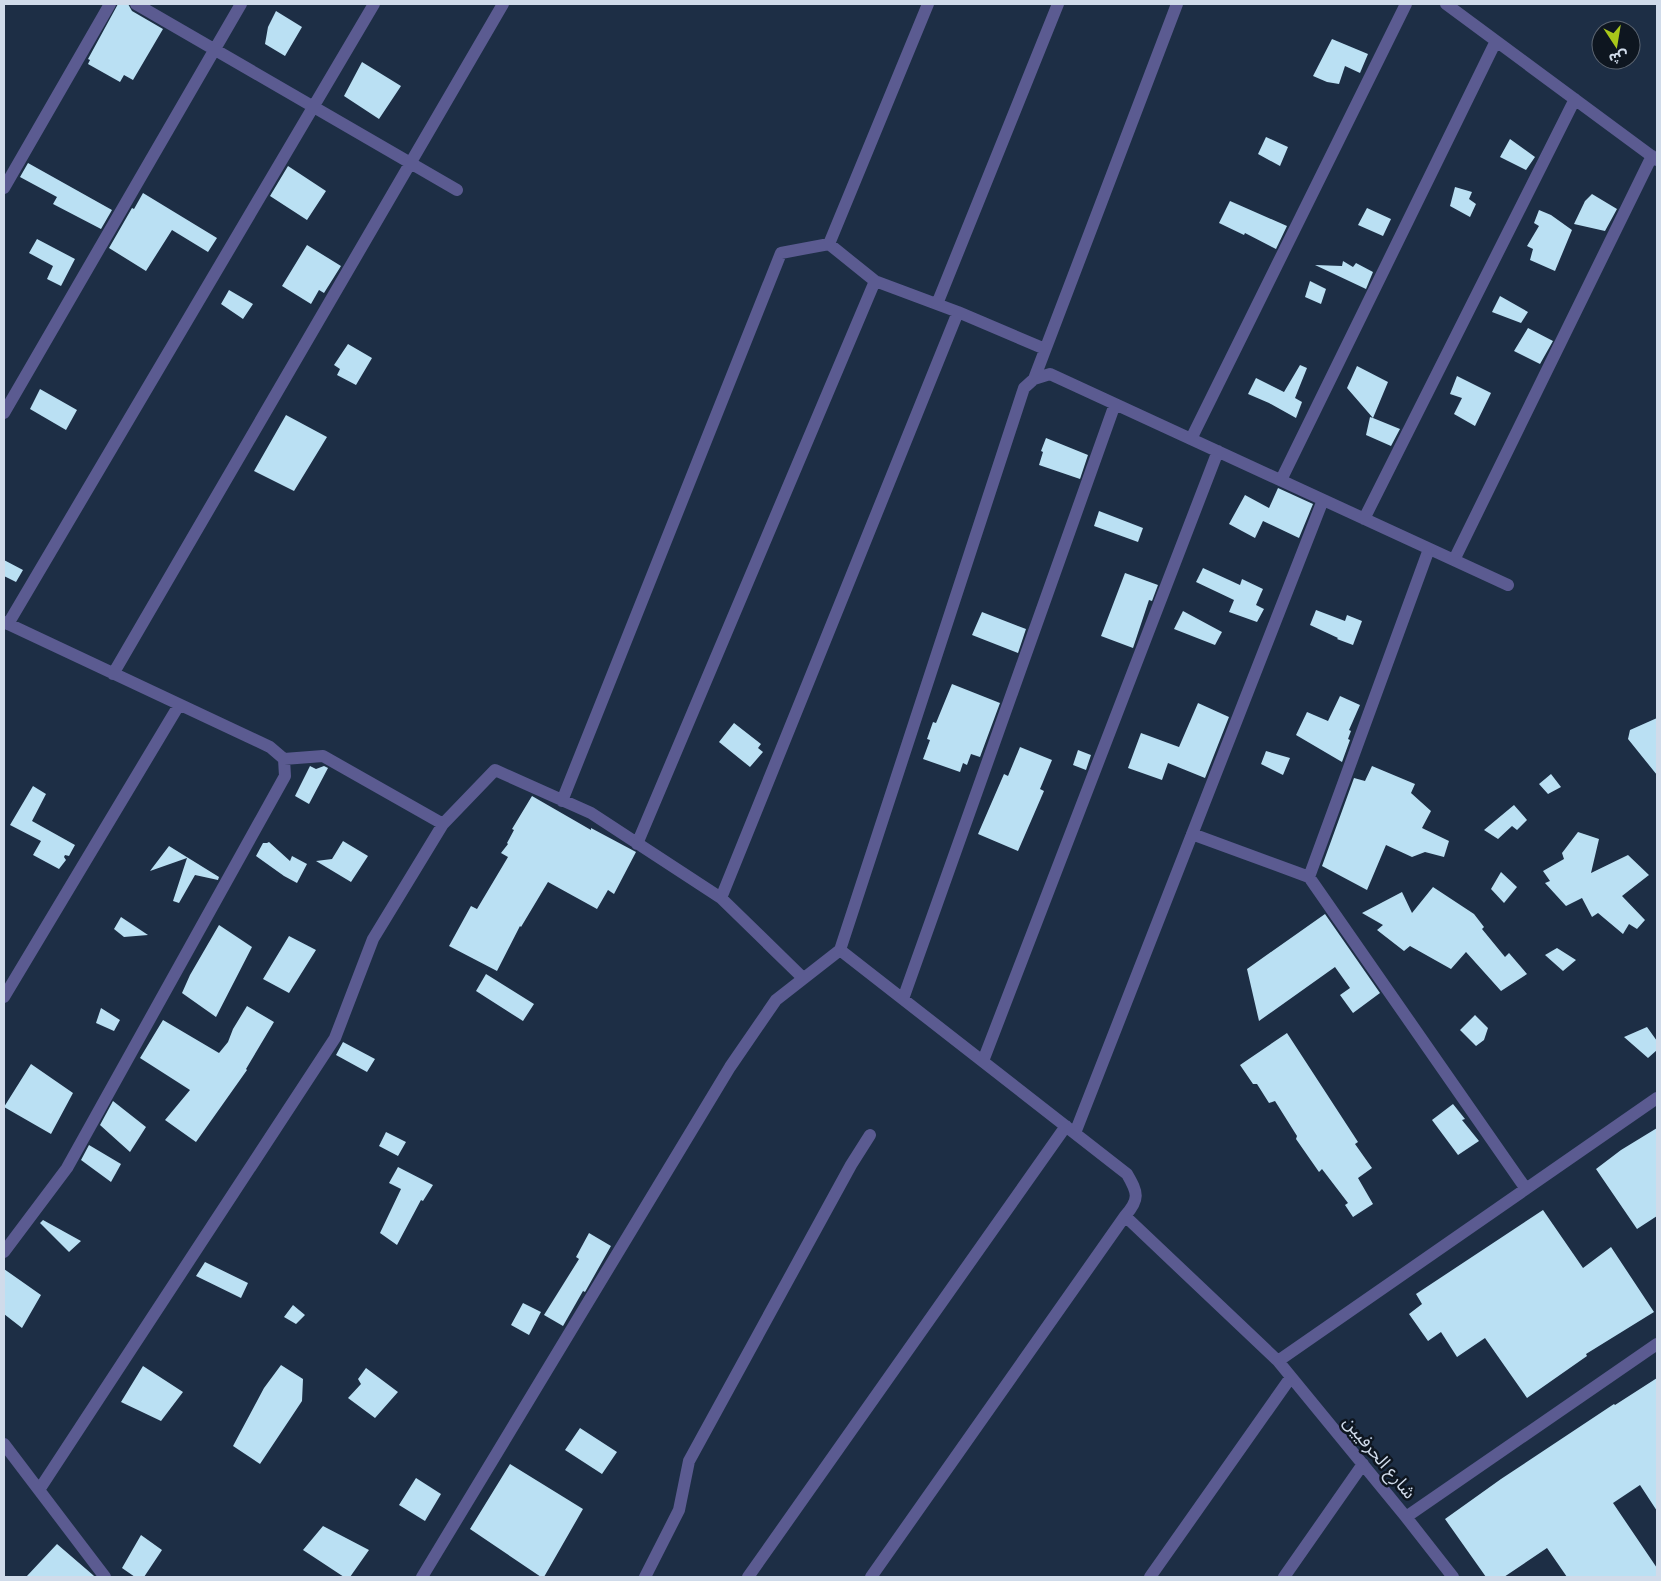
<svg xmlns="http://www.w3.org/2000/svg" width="1661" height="1581" font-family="'Space Grotesk','Noto Sans Arabic',sans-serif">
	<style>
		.building { fill: #bae0f3 }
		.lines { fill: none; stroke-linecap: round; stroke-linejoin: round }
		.minor { stroke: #5b5b91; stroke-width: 12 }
		.labels { text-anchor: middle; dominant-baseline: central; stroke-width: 5; stroke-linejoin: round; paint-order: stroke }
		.street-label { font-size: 18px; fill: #d0dbea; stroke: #0e1620 }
	</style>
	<rect width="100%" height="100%" fill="#1d2e45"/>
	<path class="building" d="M118 4H128L132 11 163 29 133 80 124 75 120 82 88 64 90 60 88 59Z
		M276 11 302 27 285 56 265 44 268 27Z
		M1332 39 1368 54 1360 73 1345 66 1339 84 1327 82 1313 76Z
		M362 62 401 86 379 119 344 96Z
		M1266 137 1288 147 1280 166 1258 154Z
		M1510 139 1535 157 1526 170 1500 157Z
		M28 163 112 210 101 229 53 204 57 197 20 177Z
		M288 166 326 191 307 220 270 196Z
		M1455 187 1472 192 1469 199 1476 204 1470 217 1450 206Z
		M143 193 217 238 208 252 172 230 146 271 109 248 132 208 134 209Z
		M1592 194 1617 209 1605 231 1574 224 1585 201Z
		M1230 201 1287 226 1276 249 1245 233 1244 235 1219 223Z
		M1367 208 1391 219 1383 236 1358 225Z
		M1539 210 1551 215 1572 230 1555 271 1530 260 1533 249 1527 246 1539 226 1534 223Z
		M37 239 75 259 61 286 47 279 53 266 29 253Z
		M307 245 341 266 324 293 319 290 311 304 282 286Z
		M1343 261 1353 267 1356 263 1373 272 1366 289 1315 265 1342 266Z
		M1310 281 1326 289 1321 304 1305 297Z
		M229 290 253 304 243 319 221 304Z
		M1500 296 1528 312 1521 323 1492 312Z
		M1528 328 1553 341 1540 364 1514 351Z
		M348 344 372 358 356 385 337 375 340 369 334 365Z
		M1300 365 1307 368 1295 398 1302 402 1296 418 1269 403 1248 394 1256 378 1284 392Z
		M1357 366 1388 382 1373 418 1400 429 1391 446 1366 435 1370 417 1373 418 1347 388Z
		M1457 376 1491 393 1475 426 1454 414 1462 398 1450 394Z
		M40 389 77 410 66 430 30 409Z
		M286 415 327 437 294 491 254 471Z
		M1046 438 1088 455 1080 479 1039 465 1043 452 1041 451Z
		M1278 488 1313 504 1299 538 1263 521 1255 538 1229 524 1245 495 1269 508Z
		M1099 511 1143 528 1138 542 1094 526Z
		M4 560 23 570 16 582 4 576Z
		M1203 568 1240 585 1242 579 1263 589 1256 605 1264 609 1257 622 1229 612 1234 600 1196 582Z
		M1125 573 1158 585 1152 601 1149 600 1133 648 1101 636Z
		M1316 610 1345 621 1347 615 1362 621 1353 645 1337 639 1338 638 1310 625Z
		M1183 611 1222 632 1215 645 1174 629Z
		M982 612 1026 629 1018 653 972 635Z
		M952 684 1000 703 980 757 971 754 967 765 963 763 960 772 923 759 930 740 927 739 933 722 936 723Z
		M1340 696 1360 705 1349 730 1351 731 1348 739 1350 740 1342 762 1296 735 1307 712 1328 721Z
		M1198 703 1229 717 1205 778 1168 763 1162 780 1128 768 1141 733 1179 747Z
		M1657 718V775L1628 739 1630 730Z
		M734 723 761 744 758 748 763 752 750 767 719 742Z
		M1020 747 1052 760 1040 789 1044 791 1018 851 978 834 1004 774 1008 776Z
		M1078 750 1091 755 1086 770 1073 765Z
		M1266 751 1290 758 1283 775 1261 764Z
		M310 766 316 769 324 766 328 768 309 804 295 796Z
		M1372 766 1415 784 1411 793 1431 811 1422 828 1449 841 1444 857 1425 852 1412 857 1386 845 1367 890 1322 866 1354 778 1365 781Z
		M1551 774 1561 787 1548 794 1539 784Z
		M33 786 46 794 32 821 75 845 69 856 65 855 64 857 66 860 59 869 33 855 41 841 10 825Z
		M532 796 591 830V828L636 852 614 894 608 890 597 909 548 882 521 927 520 926 497 971 449 946 471 906 477 909 508 857 501 853 508 844 507 843 514 830 512 829Z
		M1514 805 1527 820 1517 830 1512 826 1498 839 1484 830Z
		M1578 832 1599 839 1591 873 1628 855 1649 875 1622 896 1645 920 1637 929 1629 924 1623 934 1598 913 1592 917 1582 898 1566 906 1545 883 1550 881 1543 871 1564 859 1562 853Z
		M343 841 368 856 351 882 316 861 332 859Z
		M269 842 290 861 292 856 307 864 297 883 284 876 256 856 263 843H267Z
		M169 846 219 877 218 880 195 875 179 903 173 901 187 858 150 871Z
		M1501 872 1517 887 1504 903 1491 889Z
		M1433 887 1474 914 1484 927 1482 929 1505 957 1509 953 1527 974 1501 991 1466 952 1451 969 1410 946 1404 951 1377 930 1383 925 1362 913 1402 892 1412 913Z
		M1325 914 1380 993 1353 1013 1340 995 1350 988 1335 967 1259 1021 1247 969Z
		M121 917 148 935 124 937 114 929Z
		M219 925 252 947 216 1017 182 993 190 975Z
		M289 936 316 950 289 993 263 979Z
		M1557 948 1576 960 1563 971 1545 955Z
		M486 974 534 1004 523 1021 476 991Z
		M247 1006 274 1022 246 1069 247 1070 196 1142 165 1120 190 1090 140 1058 163 1020 219 1053 228 1042 233 1029Z
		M101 1008 120 1020 114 1031 96 1023Z
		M1475 1015 1488 1028 1484 1040 1476 1046 1460 1030Z
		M1647 1027 1657 1041V1050L1648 1058 1624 1037Z
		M1287 1033 1358 1142 1355 1144 1372 1168 1358 1178 1373 1204 1353 1217 1345 1205 1348 1203 1322 1169 1319 1172 1296 1139 1297 1136 1275 1101 1269 1103 1257 1084H1253L1240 1065Z
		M343 1042 375 1059 367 1072 336 1055Z
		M31 1064 73 1093 51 1134 4 1107Z
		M113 1101 146 1127 130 1152 100 1125Z
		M1453 1104 1465 1119 1462 1120 1479 1141 1458 1155 1432 1120Z
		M1657 1128V1216L1637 1229 1596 1169 1621 1150Z
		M386 1132 406 1142 398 1156 379 1146Z
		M89 1145 121 1164 111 1182 81 1160Z
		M398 1167 433 1185 423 1201 421 1200 397 1245 380 1233 401 1189 389 1183Z
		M1543 1210 1583 1268 1611 1247 1654 1312 1586 1354 1587 1356 1527 1398 1485 1338 1457 1357 1441 1332 1428 1341 1409 1314 1422 1304 1416 1294Z
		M43 1220 81 1241 69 1252 40 1223Z
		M589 1233 611 1246 585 1292 583 1291 563 1326 544 1315 579 1259 576 1257Z
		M205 1262 248 1283 241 1298 196 1276Z
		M4 1269 41 1295 22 1328 4 1314Z
		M523 1303 541 1312 529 1335 511 1325Z
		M293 1305 305 1315 296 1324 284 1317Z
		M281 1365 303 1379 302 1401 260 1464 233 1446 264 1388Z
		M143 1366 183 1392 161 1421 121 1402Z
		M366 1368 398 1392 375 1418 348 1398 361 1384 358 1379Z
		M1657 1378V1511L1640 1485 1613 1503 1657 1568V1577H1567L1547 1548 1504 1577H1486L1445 1519 1501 1479 1614 1404 1615 1405Z
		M580 1428 617 1452 602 1474 565 1450Z
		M510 1464 583 1509 544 1577H541L470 1529Z
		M416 1478 441 1494 425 1521 399 1505Z
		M323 1526 369 1550 350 1577H344L303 1550Z
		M141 1535 162 1550 144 1577H135L122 1568Z
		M57 1544 93 1575 95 1577H26Z"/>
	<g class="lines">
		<path class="minor" d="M136 4 457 190
			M1446 4 1657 160
			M4 188 110 4
			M829 244 928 4
			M937 304 1058 4
			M1034 379 1050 374 1508 585
			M4 413 241 4
			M1191 439 1406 4
			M1281 480 1496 41
			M1364 519 1575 99
			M1454 560 1652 156
			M4 622 270 747 284 759 285 776 67 1168 4 1252
			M8 624 374 4
			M113 674 503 4
			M284 759 323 756 443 824
			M562 801 781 253 829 244 875 281 958 312 1045 349
			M1192 834 1309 877 1526 1189
			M637 844 875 281
			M1309 877 1429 549
			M721 898 958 312
			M840 950 1127 1174C1138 1193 1140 1199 1125 1216L871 1577
			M4 997 179 705
			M903 999 1115 404
			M983 1061 1218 451
			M1075 1133 1323 500
			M1125 1216 1278 1361 1406 1517 1453 1577
			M1278 1361 1657 1098
			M4 1444 105 1577
			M39 1490 335 1038 373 939 443 824 495 770 591 813 721 898 803 978
			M1406 1517 1657 1344
			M422 1577 730 1067 776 1000 840 950 1024 388 1034 379 1177 4
			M645 1577 679 1510 689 1461 851 1165 870 1135
			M748 1577 1066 1126
			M1150 1577 1291 1377
			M1284 1577 1363 1464"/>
	</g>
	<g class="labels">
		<g class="street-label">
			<text transform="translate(1380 1457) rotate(50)">شارع الحرفيين</text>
		</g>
	</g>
	<rect width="1661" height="1581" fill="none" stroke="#d0dbea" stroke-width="10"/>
	<g transform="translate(1616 45) rotate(168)"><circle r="24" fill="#0e1620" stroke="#5c6571"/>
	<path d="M0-4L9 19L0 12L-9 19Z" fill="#a9c71a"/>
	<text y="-8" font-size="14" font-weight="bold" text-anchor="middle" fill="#d0dbea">ش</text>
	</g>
</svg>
